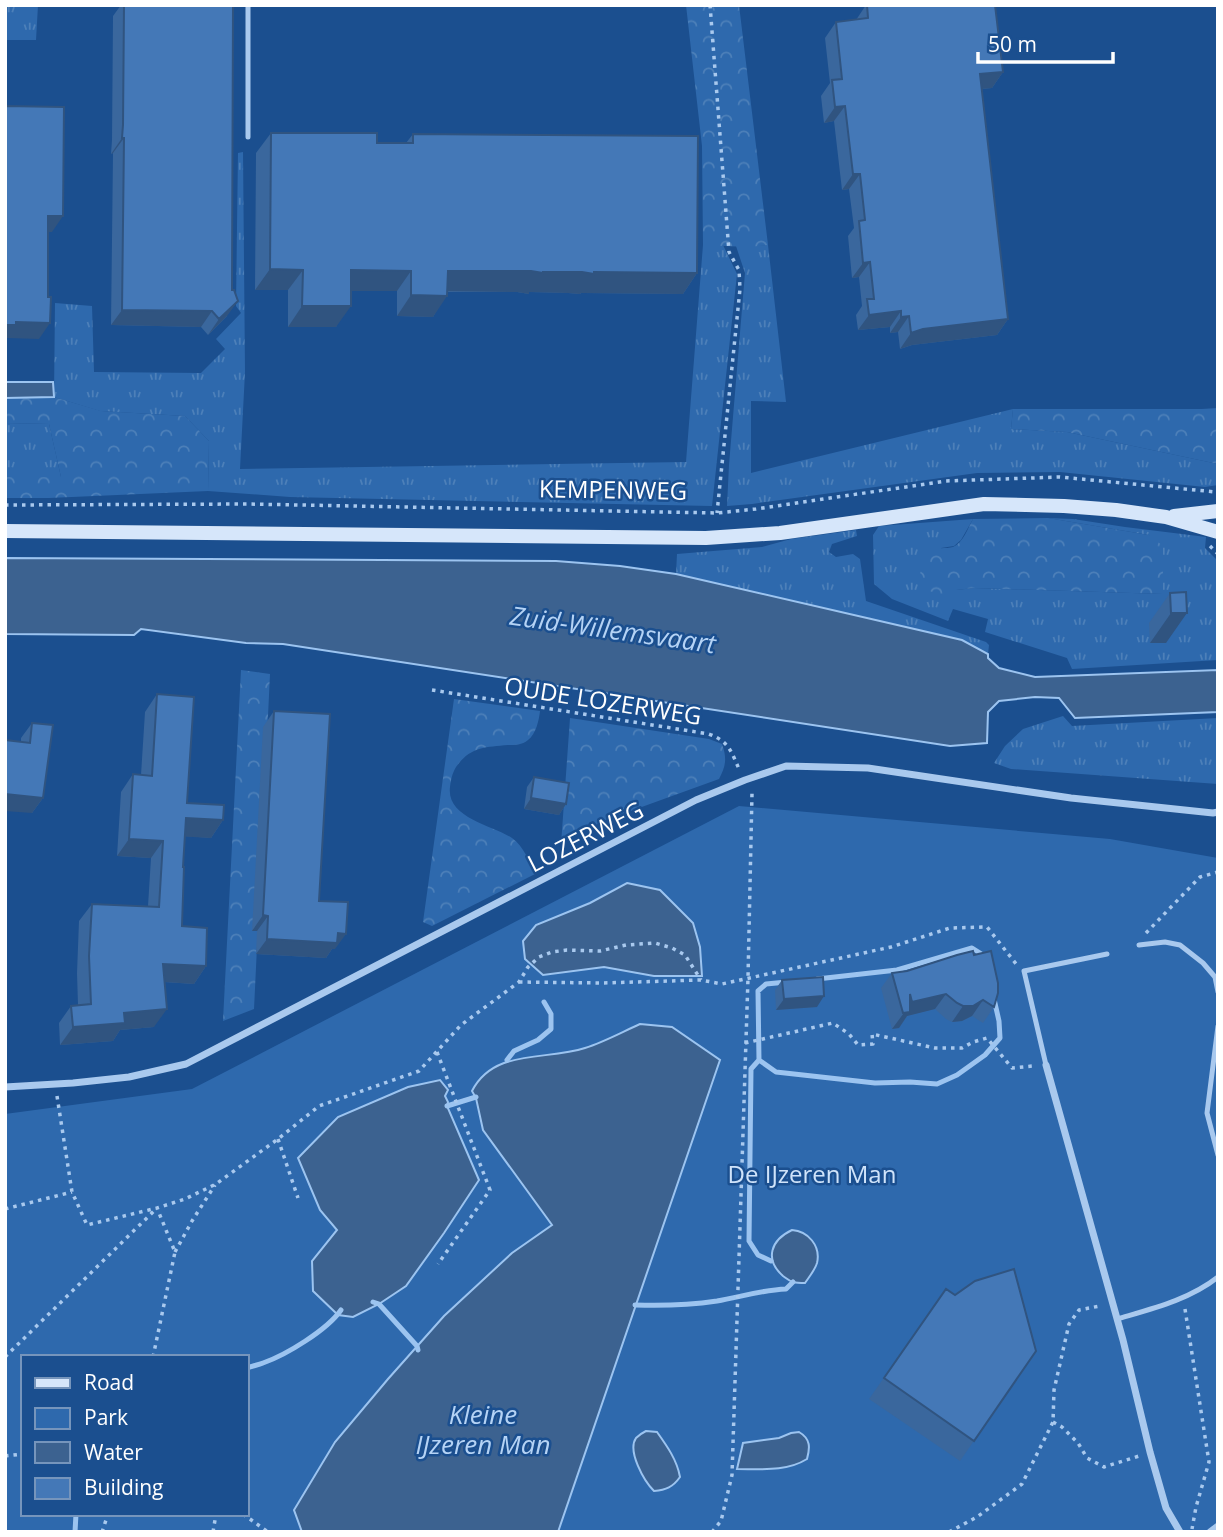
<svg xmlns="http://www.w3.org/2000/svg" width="1223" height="1537" font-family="'Open Sans',sans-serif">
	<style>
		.grass { fill: url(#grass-tufts) }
		.forest { fill: url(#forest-crowns) }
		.park { fill: #2e69ad; fill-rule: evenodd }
		.water { fill: #3c6290; stroke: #9cc4f0; stroke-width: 2 }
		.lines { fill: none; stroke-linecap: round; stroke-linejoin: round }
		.stream { stroke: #9cc4f0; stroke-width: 5 }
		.path { stroke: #a9c9ee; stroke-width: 3.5; stroke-dasharray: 3.5 5; stroke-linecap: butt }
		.service { stroke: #a9c9ee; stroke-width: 5 }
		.minor { stroke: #a9c9ee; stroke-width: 7 }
		.secondary { stroke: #d6e6fa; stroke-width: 14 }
		.wall { fill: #3a679d }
		.shaded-wall { fill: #305480 }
		.building { fill: #4478b7; stroke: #305480; stroke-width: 2 }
		.labels { text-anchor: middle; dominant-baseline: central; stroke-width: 5; stroke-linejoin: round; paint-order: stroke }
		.street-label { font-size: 24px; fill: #fff; stroke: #1b4f8f }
		.park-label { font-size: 24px; fill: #cfe3fa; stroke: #1b4f8f }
		.water-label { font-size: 26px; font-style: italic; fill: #b5d3f5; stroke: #1b4f8f }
	</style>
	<defs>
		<pattern id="grass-tufts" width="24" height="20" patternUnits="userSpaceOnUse" patternTransform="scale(1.75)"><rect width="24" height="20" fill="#2e69ad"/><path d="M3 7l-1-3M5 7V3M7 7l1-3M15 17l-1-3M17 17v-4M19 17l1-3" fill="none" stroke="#4d80b9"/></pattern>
		<pattern id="forest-crowns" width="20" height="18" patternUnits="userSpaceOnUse" patternTransform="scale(1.75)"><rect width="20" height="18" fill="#2e69ad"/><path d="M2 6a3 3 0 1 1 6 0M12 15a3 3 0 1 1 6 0" fill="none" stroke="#4d80b9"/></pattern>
	</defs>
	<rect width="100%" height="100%" fill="#1b4f8f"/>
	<path class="grass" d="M5 5H38L36 40H5Z
		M243 152 245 372 240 469 686 462 703 245H723L737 274 712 506 290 497 208 491 209 441 185 416 100 411 54 397 55 303 92 306 94 372 201 373 225 349 216 339 241 313 236 306 238 153Z
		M768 245 786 402 751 401V473L1013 409 1011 429 1067 432 1218 464V485L1205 487 1060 472 977 473 752 504 727 506 729 465 745 273 736 246Z
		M5 423 49 424 61 477H5Z
		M1048 518 1073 519 1125 527 1206 537 1205 548 1218 561V660L1072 669 1067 658 985 632 988 619 953 609 948 621 892 599 874 584 873 535 879 526 973 519 961 540 954 546 941 548 956 590 974 588 1163 594 1149 535Z
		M856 530 857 536 832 544 829 552 836 557 853 554 860 559 866 601 986 642 989 645 988 654 962 640 676 574 677 554 762 547 791 539Z
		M1063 716 1072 726 1218 718V784L1011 769 994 763 1005 746 1023 729Z"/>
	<path class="forest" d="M686 5H739L768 245 748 247 703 245 702 146Z
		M54 397 101 411 185 416 209 441 208 491 49 498H5V477H61L49 424 5 423V398Z
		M1218 408V464L1067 432 1011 429 1013 409H1202Z
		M1048 518 1149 535 1163 546V594L974 588 956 590 952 597 938 594 921 588C919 577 920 558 930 551 937 547 946 549 953 547 963 543 968 528 973 519Z
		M241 670 270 674 254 1009 223 1021Z
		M454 699 540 711C539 720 536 734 528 740 522 745 515 745 508 745 485 747 470 747 456 767 452 774 451 779 450 787 446 818 493 825 512 838 524 847 529 861 535 874L432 926 423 922Z
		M570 718 709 739 722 744C727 758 726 766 719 779L603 821 561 845Z"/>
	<path class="park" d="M739 806 1110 839 1218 858V1532H5V1114L192 1089ZM23 1357H247V1514H23Z"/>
	<path class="water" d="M5 382H53L54 397 5 398Z
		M5 558 556 561 620 566 676 574 962 640 988 654V658L999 668 1035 677 1218 670V712L1075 718 1059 698 1035 697 999 701 988 712 987 743 950 746 283 644 246 643 141 629 134 635 5 634Z
		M627 883 660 890 693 923 700 947 702 976H654L604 967 543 975 525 959 523 941 536 925 590 903Z
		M640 1024 672 1027 720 1060 558 1532H302L294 1510 335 1442 388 1379 444 1316 512 1253 552 1225 483 1130 476 1098 472 1091C494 1048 546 1061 585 1048 604 1042 622 1032 640 1024Z
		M440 1080 448 1090 445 1096 448 1102 447 1106 479 1180 444 1233 406 1286 379 1304 353 1317 338 1315 313 1291 312 1261 337 1230 320 1210 298 1158 338 1117 408 1087Z
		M792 1230C808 1231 821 1246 817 1263 815 1270 809 1277 805 1283 801 1283 797 1283 793 1282 789 1281 786 1278 783 1276 764 1259 771 1240 792 1230Z
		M646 1431 657 1432C667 1446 677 1460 680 1477 673 1487 666 1490 654 1491 644 1481 627 1451 636 1438 639 1435 642 1433 646 1431Z
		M799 1432C811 1439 810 1448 807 1459 786 1472 761 1469 737 1469L743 1443 779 1438 791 1433Z"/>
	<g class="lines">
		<path class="stream" d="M817 979 897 970 972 948 983 955 984 959
			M507 1060 514 1051 538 1040 551 1029V1014L544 1002
			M759 1060 776 1072 875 1083 910 1082 937 1084 957 1075 985 1055 1000 1038 999 1021 994 999
			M447 1106 476 1097
			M771 1261 758 1255 749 1241 751 1069 759 1060 758 991 766 984 787 982
			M373 1302 379 1304 417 1346 418 1350
			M635 1305C662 1306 690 1305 717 1301 740 1297 762 1290 786 1289L793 1282
			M247 1368C252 1366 258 1365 263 1363 286 1355 327 1330 341 1310
			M75 1532 76 1514"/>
		<path class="path" d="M710 5 729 252 739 270 740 289 717 513
			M5 505 248 504 717 513 756 509 946 481 1060 477 1216 492
			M1210 546 1218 554
			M432 690 709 734C730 742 731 752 740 771
			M1146 933 1200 877 1218 872
			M519 982 602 983 701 980 722 984 891 947 950 928 987 927 1017 965
			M745 1043 833 1023 849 1034 858 1045 873 1044 872 1034 935 1048H962L973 1042 987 1038 1012 1068 1033 1066
			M437 1052 490 1190 438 1264
			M57 1096 72 1192 87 1225 157 1208 185 1199 216 1184 278 1139 319 1106 419 1071 461 1025 519 982 528 967 539 957 552 952 567 950 600 951 626 945 655 943 672 948 685 955 701 980
			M278 1139 298 1198
			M5 1209 72 1192
			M175 1252 192 1221 215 1185
			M1185 1309 1209 1462 1196 1507 1192 1529
			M5 1357 156 1209
			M153 1357 175 1252 157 1208
			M1053 1422 1062 1427 1078 1443 1087 1458 1104 1467 1139 1456
			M5 1456 23 1454
			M243 1514 268 1532
			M102 1532 108 1514
			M213 1532 216 1514
			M712 1532 721 1521 732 1475 748 978 752 793 750 790
			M949 1532 977 1517 1022 1484 1053 1422 1054 1390 1069 1324 1079 1310 1100 1306"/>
		<path class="service" d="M248 137V5
			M1139 945 1165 942 1180 945 1203 963 1215 977 1218 992
			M1218 1026 1207 1113 1218 1155
			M1046 1065 1024 971 1107 954
			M1117 1319C1151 1309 1189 1300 1218 1277"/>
		<path class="minor" d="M1046 1065 1123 1340 1150 1452 1166 1508 1180 1532
			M5 1087 73 1083 129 1077 186 1064 696 800 745 780 786 766 868 768 1071 798 1213 813 1218 812
			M1210 1532 1218 1526"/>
		<path class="secondary" d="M1174 516 1218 511
			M5 531 706 538 780 533 984 504 1064 506 1116 510 1166 517 1218 532"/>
	</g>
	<path class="wall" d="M121 5H233L227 316 208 335 201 327 111 325 113 153 111 154 112 140 113 16Z
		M866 5 1003 72 992 88 982 89 1008 319 997 335 912 345 900 349 898 332 890 333V327L858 330 856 315 862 306 859 277 852 278 848 236 854 228 849 189 842 190 834 121 824 123 821 96 830 83 825 38 836 22 856 20Z
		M271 133 377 143H406L413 134 697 273 683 294 581 293 580 294 568 293 529 292V294L517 292H447L433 317 397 316V291H351L336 327H288V290H255L256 153Z
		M1186 592 1166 643H1150L1149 623 1170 593Z
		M157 694 187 803 223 820 211 838 185 836 183 867 182 926 206 966 194 984 164 982 154 1027 120 1030 113 1041 60 1045 59 1023 71 1006 78 1005 77 973 79 921 92 904 148 906 151 858 117 856 121 792 133 774 141 775 145 712Z
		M274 711 319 901 335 949H332L326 958 256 954 257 931H252L263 727Z
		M32 723 43 798 32 813 21 742V738Z
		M534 777 566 804 559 815 524 809 527 787Z
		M957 955 994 1007 983 1023 972 1016 962 1021 952 1022 946 1019 935 1009 907 1016 899 1028 892 1029 881 988 892 973 907 971Z
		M782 980 817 1007 776 1010 775 990Z
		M946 1289 1036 1351 960 1461 869 1399Z"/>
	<path class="shaded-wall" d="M1003 72 992 88 969 90 980 74Z
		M845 106 834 121 824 123 835 107Z
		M122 138H124L113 153 111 154Z
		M853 174H860L849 189 842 190Z
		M48 216H63L52 232H37Z
		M870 262 859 277 852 278 863 263Z
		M270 269 303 270 288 290H255Z
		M351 270 411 271 397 291H336Z
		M448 271 594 272 697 273 683 294 581 293 580 294 568 293 529 292V294L517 292 433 291Z
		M411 295 447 296 433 317 397 316Z
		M238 301 227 316 208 335 219 319Z
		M302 306H351L336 327H288Z
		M122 310 212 311 201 327 111 325Z
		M901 311 890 327 858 330 869 315Z
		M909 316 898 332 890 333 901 317Z
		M1008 319 997 335 912 345 900 349 911 333 923 329Z
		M16 322 50 323 39 339 7 338 5 340V325Z
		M1171 613H1187L1166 643H1150Z
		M5 794 43 798 32 813 5 811Z
		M531 798 566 804 559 815 524 809Z
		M186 818 223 820 211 838 174 836Z
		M129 839 163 841 151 858 117 856Z
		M263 915 268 916 257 931H252Z
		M338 933 346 934 335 949H332L326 958 256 954 267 939Z
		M163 964 206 966 194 984 151 981Z
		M946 994 935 1009 907 1016 899 1028 892 1029 912 1002Z
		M824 996 817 1007 776 1010 784 999Z
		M983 1000 972 1016 962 1021 952 1022 963 1006Z
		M167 1009 154 1027 120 1030 113 1041 60 1045 73 1027 124 1013Z"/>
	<path class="building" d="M124 5H233L232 290H234L238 301 219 319 212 311 122 310 124 138H122L123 125Z
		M867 5H995L1003 72 980 74 1008 319 923 329 911 333 909 316 901 317V311L869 315 867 299H874L870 262 863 263 859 221 865 220 860 174H853L845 106 835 107 832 80 842 79 836 22 868 18Z
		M5 106 64 107 63 216H48V297H51L50 323 16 322V325H5Z
		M271 133H377V143H413V134L698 136 697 273 594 272V274L582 272H543V273L531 271H448L447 296 411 295V271L351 270V306H302L303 270 270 269Z
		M1186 592 1187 613H1171L1170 593Z
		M157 694 194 697 187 803 224 805 223 820 186 818 183 867H184L182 926 207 928 206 966 163 964 167 1009 124 1013 125 1023 73 1027 71 1006 91 1004 89 956 92 904 159 907 163 841 129 839 133 774 152 776Z
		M274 711 330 714 319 901 348 902 346 934 338 933 337 943 267 939 268 916 263 915Z
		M32 723 53 725 43 798 5 794V740L30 743Z
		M534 777 569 783 566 804 531 798Z
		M973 951 974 955 991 951 998 983V993L994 1007 983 1000 973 1006H963L957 1003 946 994 912 1002 910 994V1012L903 1013 892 973 907 971 957 955Z
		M823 977 824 996 784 999 782 980Z
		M1014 1269 1036 1351 974 1441 884 1378 946 1289 955 1295 975 1281Z"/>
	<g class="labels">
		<g class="street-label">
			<text transform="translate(613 489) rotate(1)">KEMPENWEG</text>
			<text transform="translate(603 700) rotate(9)">OUDE LOZERWEG</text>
			<text transform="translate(585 836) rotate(-27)">LOZERWEG</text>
		</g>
		<g class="park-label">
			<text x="812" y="1173">De IJzeren Man</text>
		</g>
		<g class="water-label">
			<text transform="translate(613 629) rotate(8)">Zuid-Willemsvaart</text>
			<text x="483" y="1414">Kleine<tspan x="483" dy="30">IJzeren Man</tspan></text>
		</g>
	</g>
	<rect width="1223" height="1537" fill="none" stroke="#ffffff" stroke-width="14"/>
	<rect x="21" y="1355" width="228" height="161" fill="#1b4f8f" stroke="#7695bc" stroke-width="2"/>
	<rect x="35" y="1378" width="35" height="10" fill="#d6e6fa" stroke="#7695bc" stroke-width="2"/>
	<text x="84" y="1390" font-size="21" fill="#ffffff">Road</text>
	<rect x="35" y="1408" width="35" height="21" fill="#2e69ad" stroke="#7695bc" stroke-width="2"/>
	<text x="84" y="1425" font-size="21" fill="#ffffff">Park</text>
	<rect x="35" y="1442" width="35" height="21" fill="#3c6290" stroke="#7695bc" stroke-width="2"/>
	<text x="84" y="1460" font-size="21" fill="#ffffff">Water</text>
	<rect x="35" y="1478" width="35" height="21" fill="#4478b7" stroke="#7695bc" stroke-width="2"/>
	<text x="84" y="1495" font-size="21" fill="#ffffff">Building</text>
	<path d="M978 52v10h135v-10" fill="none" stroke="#ffffff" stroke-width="3.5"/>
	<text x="988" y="52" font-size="21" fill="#ffffff" stroke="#1b4f8f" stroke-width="5" paint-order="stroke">50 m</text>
</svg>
